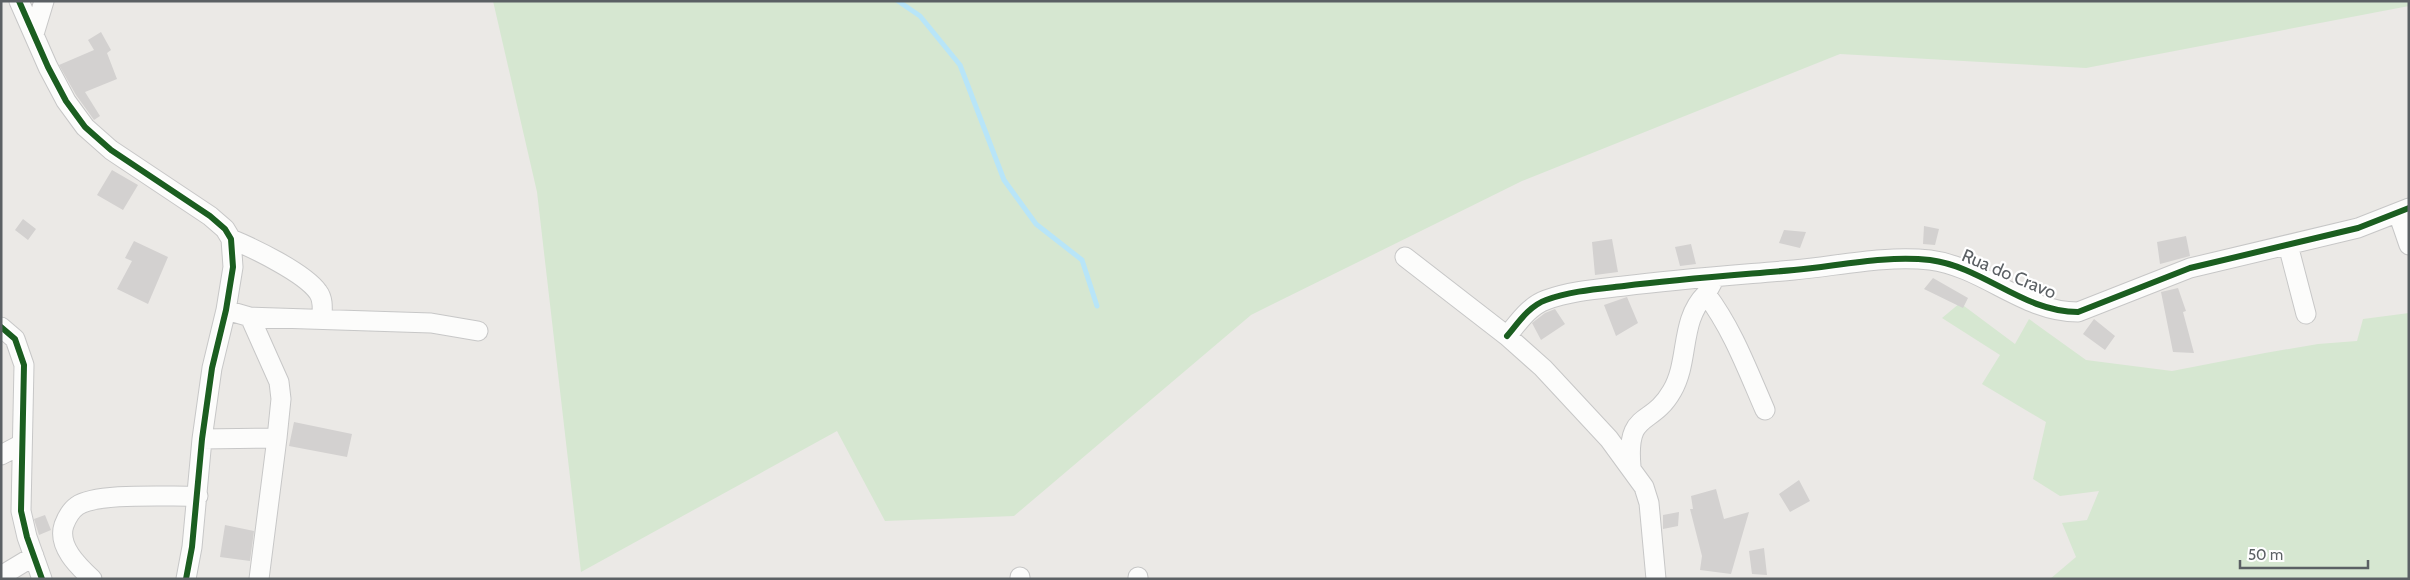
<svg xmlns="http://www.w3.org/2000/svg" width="2410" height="580" font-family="Cabin,sans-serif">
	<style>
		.green { fill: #d6e7d1 }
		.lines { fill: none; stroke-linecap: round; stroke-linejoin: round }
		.stream { stroke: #b8e5f8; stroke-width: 5 }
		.building { fill: #d3d1d0 }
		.street-casing { stroke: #c7c7c7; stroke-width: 21 }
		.street { stroke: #fcfcfb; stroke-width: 19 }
		.cycleway-casing { stroke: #fff; stroke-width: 9 }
		.cycleway { stroke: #1b5e20; stroke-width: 6 }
		.labels { text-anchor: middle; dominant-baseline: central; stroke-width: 4.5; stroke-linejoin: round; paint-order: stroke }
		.street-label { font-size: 18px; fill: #5b6064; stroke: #fff }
	</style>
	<rect width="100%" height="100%" fill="#ebe9e6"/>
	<path class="green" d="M493 1H2409V6L2086 68 1840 54 1522 181 1251 315 1014 516 885 521 837 431 581 572 537 192Z
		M1960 303 2015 344 2029 319 2086 360 2172 371 2265 353 2318 344 2357 341 2363 319 2409 313V579H2050L2076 557 2062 523 2087 520 2099 491 2060 496 2033 479 2046 422 1982 384 2000 355 1942 318Z"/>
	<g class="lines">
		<path class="stream" d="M898 1 920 16 960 65 1004 180 1036 224 1082 260 1097 306"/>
	</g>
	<path class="building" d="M101 32 111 50 107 53 117 79 85 92 100 116 94 120 76 95 59 65 94 50 88 40Z
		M112 170 138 185 123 210 97 195Z
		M23 219 36 229 28 240 15 230Z
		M1924 226 1939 229 1935 245 1923 244Z
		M1784 230 1806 232 1800 248 1779 243Z
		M2186 236 2190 256 2160 264 2157 242Z
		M1612 239 1618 272 1595 275 1592 242Z
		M134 241 168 257 148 304 117 289 132 261 125 258Z
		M1691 244 1696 264 1680 266 1675 247Z
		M1933 278 1968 298 1963 308 1924 289Z
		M2178 288 2186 311 2183 312 2194 353 2173 352 2161 292Z
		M1627 297 1638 323 1616 336 1604 305Z
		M1555 309 1565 324 1541 340 1532 323 1545 313Z
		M2094 319 2115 336 2105 350 2083 334Z
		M294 422 352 434 347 457 289 446Z
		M1799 480 1810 501 1790 512 1779 494Z
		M1716 489 1724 519 1749 512 1731 574 1700 570 1702 556 1690 509H1693L1691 496Z
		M1679 512 1678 526 1663 529V515Z
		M45 515 51 530 39 535 34 519Z
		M225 525 254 531 250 561 220 557Z
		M1764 548 1767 575 1752 574 1749 551Z"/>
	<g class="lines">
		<g class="street-casing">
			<path id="street" d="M19 1 48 67 66 101 85 127 111 150 210 216 225 229 231 239 233 267 226 310 212 368 202 439 192 547 186 579
				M34 34 44 1
				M2398 213 2409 245
				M231 239C253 248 305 273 318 292 324 300 322 310 322 319
				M2288 245 2306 314
				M1405 257 1507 336 1543 368 1609 439 1644 487 1649 503 1656 579
				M1712 283 1706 294C1733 330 1747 369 1765 410
				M226 310 250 317 431 323 478 331
				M250 317 279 382 281 399 277 438
				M1 327 15 339 24 365 21 511 27 537 42 579
				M1507 336C1518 323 1529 306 1546 300 1570 291 1598 289 1624 286 1680 279 1737 275 1794 270 1838 266 1885 255 1930 260 1984 267 2023 312 2078 312L2190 268 2358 228 2409 208
				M202 439 277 438 259 579
				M1 455 22 444
				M1631 467C1626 409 1651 428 1672 391 1690 360 1679 321 1706 294
				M1 576 34 556
				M1138 577V579
				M92 579C78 566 57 546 64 525 67 517 70 511 77 506 97 492 172 497 198 496
				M1020 579V577"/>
		</g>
		<use href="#street" class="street"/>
		<g class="cycleway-casing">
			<path id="cycleway" d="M19 1 48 67 66 101 85 127 111 150 210 216 225 229 231 239 233 267 226 310 212 368 202 439 192 547 186 579
				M1 327 15 339 24 365 21 511 27 537 42 579
				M1507 336C1518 323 1529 306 1546 300 1570 291 1598 289 1624 286 1680 279 1737 275 1794 270 1838 266 1885 255 1930 260 1984 267 2023 312 2078 312L2190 268 2358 228 2409 208"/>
		</g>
		<use href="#cycleway" class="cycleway"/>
	</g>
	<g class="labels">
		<g class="street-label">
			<text transform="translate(2009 274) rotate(23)">Rua do Cravo</text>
		</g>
	</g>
	<rect width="2410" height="580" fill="none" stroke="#5b6064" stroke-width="5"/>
	<path d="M2240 560v8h128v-8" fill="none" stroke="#5b6064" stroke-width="2.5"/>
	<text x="2248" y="560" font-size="15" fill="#5b6064" stroke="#ffffff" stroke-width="4" paint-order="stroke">50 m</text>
</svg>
